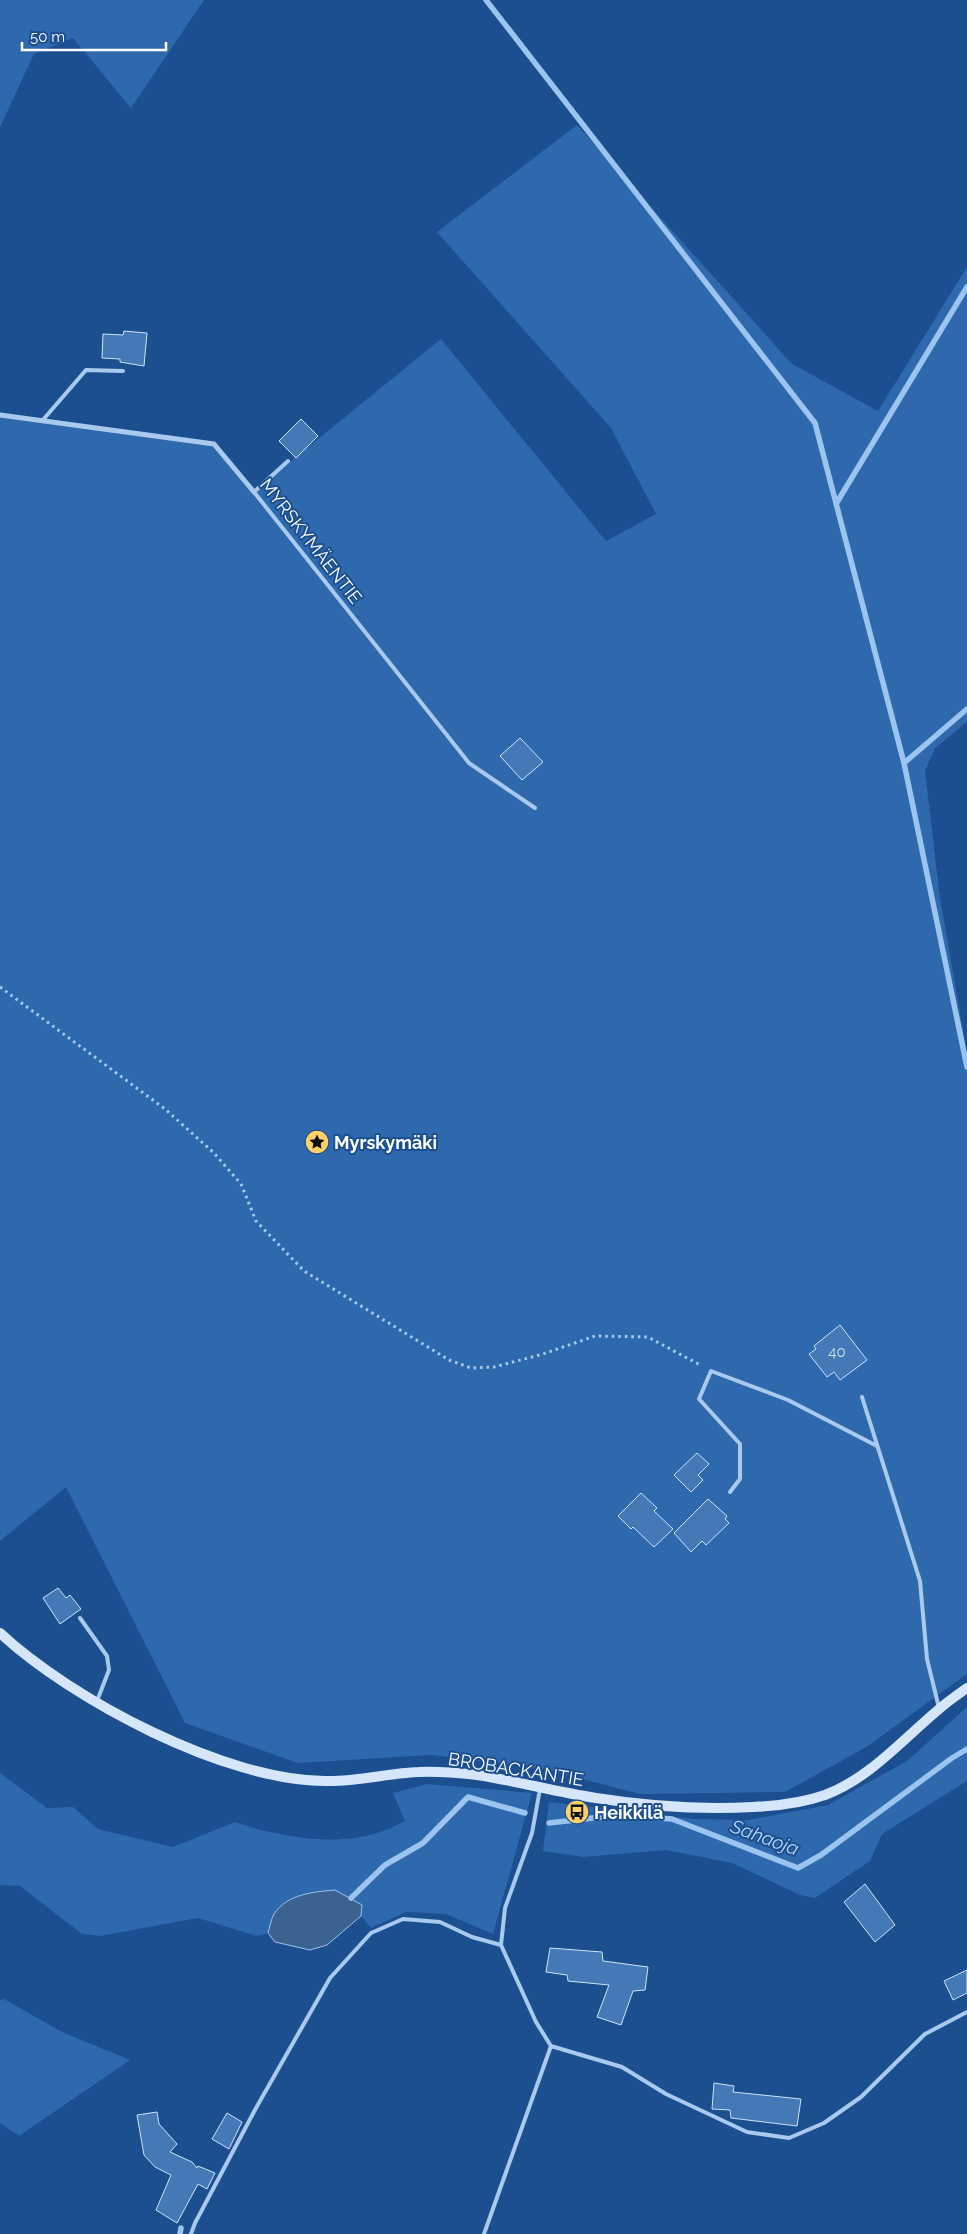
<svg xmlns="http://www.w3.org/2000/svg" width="967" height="2234" font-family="Raleway,sans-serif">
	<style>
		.green { fill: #2e69ad }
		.water { fill: #3c6290; stroke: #9cc4f0 }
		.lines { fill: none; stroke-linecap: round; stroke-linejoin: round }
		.stream { stroke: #9cc4f0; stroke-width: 5.5 }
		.building { fill: #4478b7; stroke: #cfe3fa }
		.path { stroke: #a9c9ee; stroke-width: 3; stroke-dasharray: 2.5 4; stroke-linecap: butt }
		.lane { stroke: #a9c9ee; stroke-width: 4 }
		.street { stroke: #a9c9ee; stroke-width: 5 }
		.secondary { stroke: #d6e6fa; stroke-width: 10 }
		.labels { text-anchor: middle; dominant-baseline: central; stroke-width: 4; stroke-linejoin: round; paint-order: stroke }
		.number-label { font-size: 15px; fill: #d0dded }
		.street-label { font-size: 18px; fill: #fff; stroke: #1b4f8f }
		.poi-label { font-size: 18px; font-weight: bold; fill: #fff; stroke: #1b4f8f; text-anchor: start }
		.water-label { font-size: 19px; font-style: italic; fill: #b5d3f5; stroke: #1b4f8f }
	</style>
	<rect width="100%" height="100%" fill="#1b4f8f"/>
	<path class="green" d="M0 0H204L131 108 73 38 34 54 0 127Z
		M577 125 792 364 878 411 967 267V722L935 748 925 771 940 898 967 1052V1674L868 1746 785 1792 640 1794 544 1769 432 1755 298 1763 185 1723 66 1487 0 1541V415L214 444 254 491 441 339 606 541 656 514 611 428 437 232Z
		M967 1707V1781L882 1834 870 1861 815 1898 800 1895 732 1863 666 1850 583 1857 543 1851 549 1802 693 1819 748 1820 828 1805 907 1761Z
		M0 1773 47 1808 73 1807 98 1829 173 1847 235 1822C276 1836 334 1847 377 1833 387 1830 396 1825 405 1821L393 1793 427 1784 532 1793 493 1934 446 1914 406 1912 371 1928 361 1916 362 1905 274 1914 268 1933 257 1936 198 1918 100 1936 82 1934 20 1886 0 1885Z
		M4 1999 62 2032 130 2060 19 2136 0 2123V2000Z"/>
	<path class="water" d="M335 1890 362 1905 361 1916 327 1945 310 1950 275 1942 268 1933C270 1927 271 1919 274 1914 287 1894 313 1892 335 1890Z"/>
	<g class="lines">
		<path class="stream" d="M486 0 815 423 904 763 967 1067
			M836 504 967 287
			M904 763 967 709
			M549 1823 619 1815 672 1819 798 1868 821 1855 952 1758 967 1749
			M351 1898 385 1865 423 1843 468 1797 525 1813
			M180 2234 181 2228"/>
	</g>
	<path class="building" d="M124 331 147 333 144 366 120 362V359L102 358 103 334 123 335Z
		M301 419 318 436 296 458 279 441Z
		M520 738 543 762 522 780 500 756Z
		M840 1325 867 1360 840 1380 834 1372 827 1377 809 1354 816 1349 814 1346Z
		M697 1453 709 1464 698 1475 703 1480 691 1492 674 1475Z
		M641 1493 657 1508 654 1511 673 1529 654 1547 633 1527 631 1529 618 1516Z
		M708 1499 727 1516 725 1519 729 1523 706 1545 702 1541 691 1552 674 1533Z
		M58 1588 66 1598 70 1595 81 1609 60 1624 43 1598Z
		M865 1884 895 1925 875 1942 844 1902Z
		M550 1948 602 1952 603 1961 648 1967 645 1990 633 1991 621 2025 597 2017 609 1985 568 1981 567 1975 546 1972Z
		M967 1970V1993L953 2000 944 1981Z
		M714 2083 734 2086 733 2092 801 2099 797 2126 731 2118 730 2110 712 2109Z
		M157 2112 159 2124 177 2144 170 2152 192 2162 197 2168 198 2166 215 2173 207 2189 198 2184 177 2223 156 2210 171 2175 155 2167 144 2155 137 2115Z
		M227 2113 242 2122 229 2149 212 2139Z"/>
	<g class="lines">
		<path class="path" d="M0 987 165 1109 214 1153 241 1184 256 1221 304 1271 449 1360 471 1368 494 1367 543 1354 595 1336 648 1337 702 1366"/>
		<path class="lane" d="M42 421 86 370 123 371
			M288 461 254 492 469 763 535 808
			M862 1397 920 1581 927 1659 939 1708
			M730 1492 740 1479V1444L699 1399 711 1371 788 1400 877 1446
			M80 1618 107 1656 109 1670 97 1701
			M540 1789 532 1833 505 1908 501 1945 536 2022 551 2046 622 2067 666 2094 747 2132 789 2138 824 2123 861 2097 925 2034 967 2012
			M191 2234 195 2223 256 2108 330 1978 371 1933 403 1919 440 1922 472 1937 501 1945
			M484 2234 551 2046"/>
		<path class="street" d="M0 415 214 444 254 492"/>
		<path class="secondary" d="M0 1633C72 1700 226 1781 325 1781 357 1782 388 1773 419 1772 437 1771 459 1773 477 1775 517 1781 556 1792 596 1798 647 1806 701 1810 753 1807 777 1806 802 1803 825 1795 870 1778 902 1740 938 1710 947 1702 957 1695 967 1688"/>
	</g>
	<defs>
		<g id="sight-disc" transform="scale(1.25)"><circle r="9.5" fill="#ffd166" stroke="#1b4f8f"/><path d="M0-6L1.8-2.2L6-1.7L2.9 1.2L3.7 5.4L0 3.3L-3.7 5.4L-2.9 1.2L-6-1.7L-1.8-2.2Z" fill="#111"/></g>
		<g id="bus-disc" transform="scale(1.25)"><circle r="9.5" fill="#ffd166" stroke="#1b4f8f"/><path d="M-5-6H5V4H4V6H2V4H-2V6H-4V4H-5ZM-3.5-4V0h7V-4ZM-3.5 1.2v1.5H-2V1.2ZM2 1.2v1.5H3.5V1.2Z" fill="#111"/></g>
	</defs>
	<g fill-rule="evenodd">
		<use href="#sight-disc" x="317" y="1142"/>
		<use href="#bus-disc" x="577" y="1812"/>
	</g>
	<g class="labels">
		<g class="number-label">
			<text x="837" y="1352">40</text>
		</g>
		<g class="street-label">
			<text transform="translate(311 541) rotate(52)">MYRSKYMÄENTIE</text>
			<text transform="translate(516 1769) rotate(9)">BROBACKANTIE</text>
		</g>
		<g class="poi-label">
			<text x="334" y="1142">Myrskymäki</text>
			<text x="594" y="1812">Heikkilä</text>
		</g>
		<g class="water-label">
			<text transform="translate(765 1837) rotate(20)">Sahaoja</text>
		</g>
	</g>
	<path d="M22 42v8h144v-8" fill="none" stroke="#ffffff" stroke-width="2.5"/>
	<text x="30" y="42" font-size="15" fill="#ffffff" stroke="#1b4f8f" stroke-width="4" paint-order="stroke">50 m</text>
</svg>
